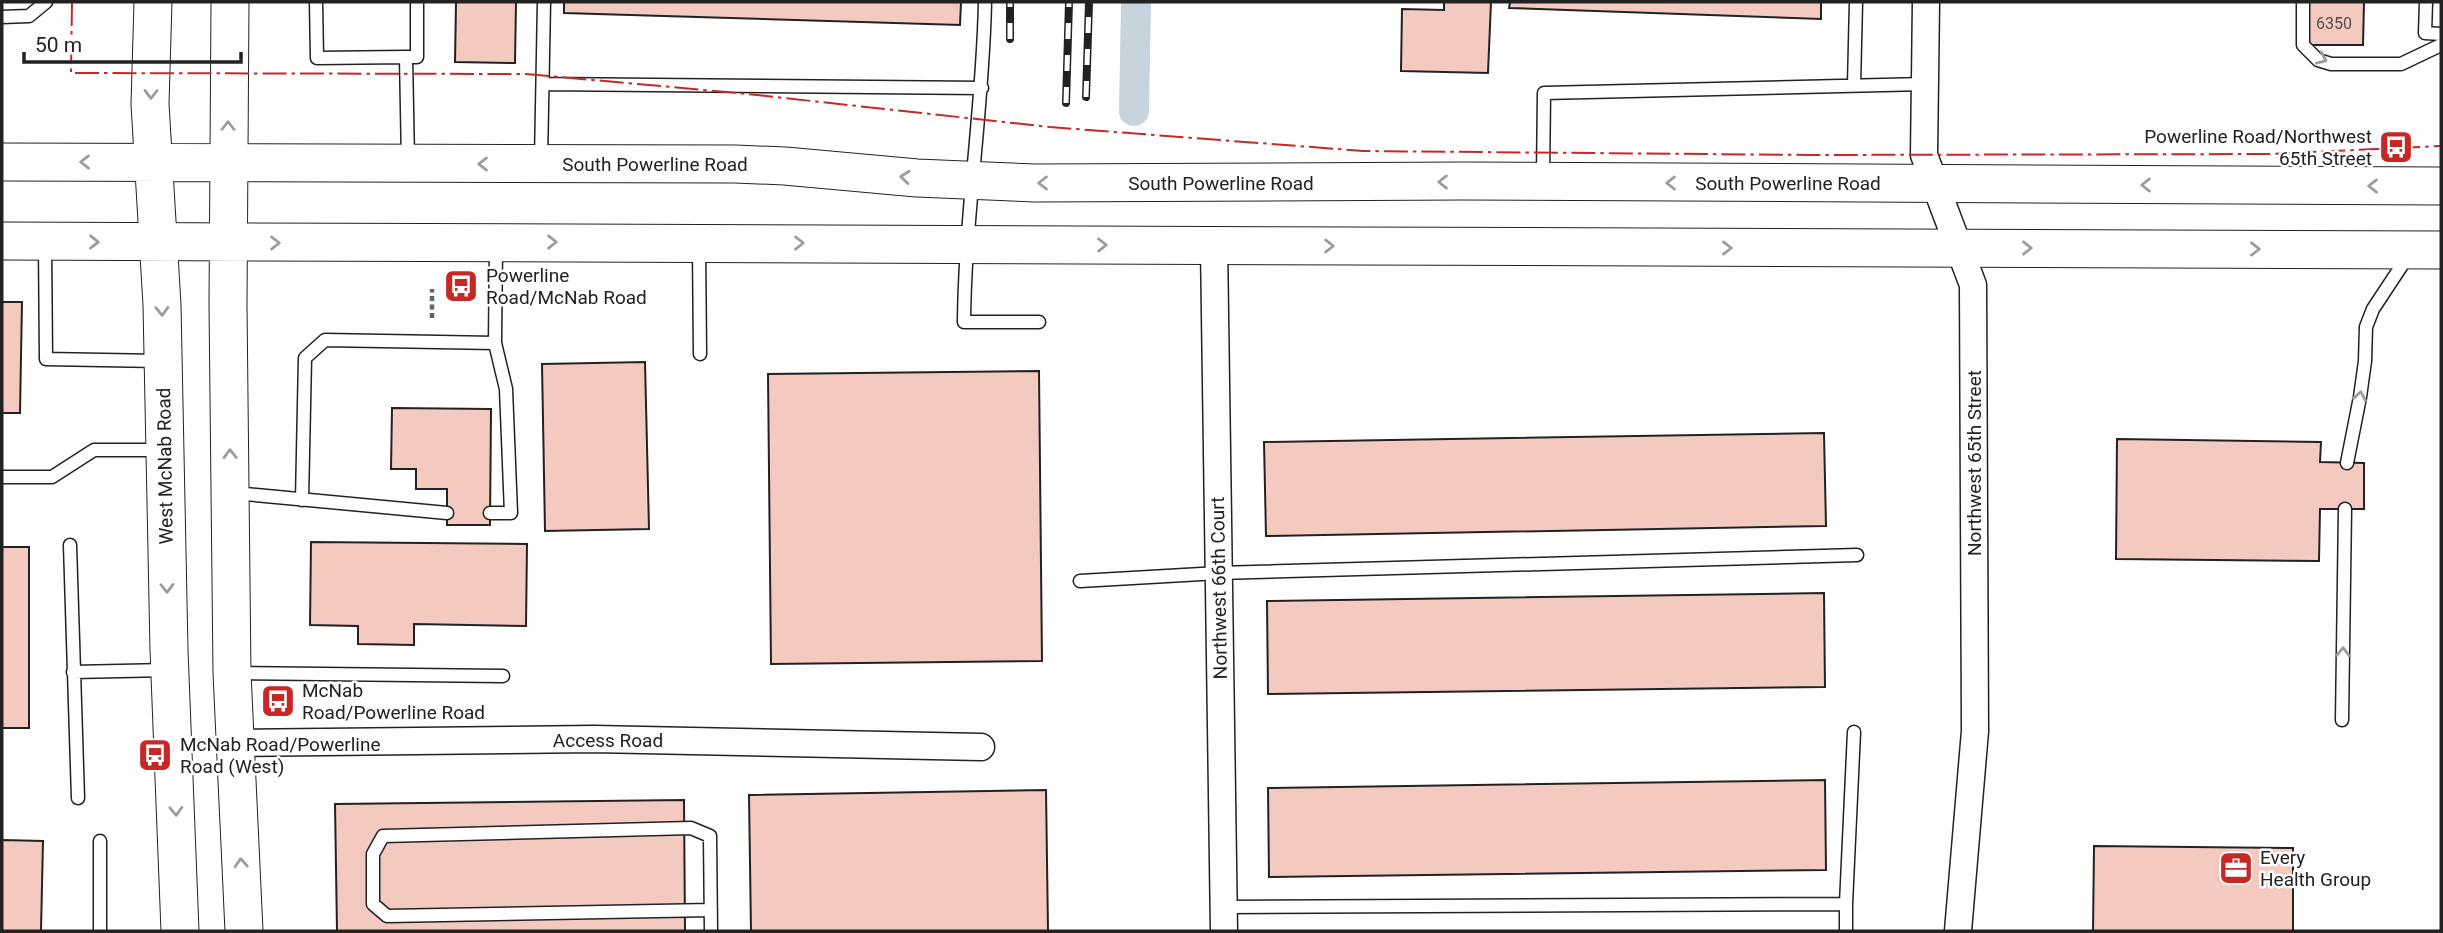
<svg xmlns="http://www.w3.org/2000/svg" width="2443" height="933" font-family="Roboto,sans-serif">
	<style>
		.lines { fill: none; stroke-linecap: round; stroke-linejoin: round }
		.canal { stroke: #c7d3dd; stroke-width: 30 }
		.building { fill: #f3c9c0; stroke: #222; stroke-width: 2 }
		.service-casing { stroke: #222; stroke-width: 15 }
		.minor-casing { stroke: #222; stroke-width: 29 }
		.secondary-casing { stroke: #222; stroke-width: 39 }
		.path { stroke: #646464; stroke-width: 4.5; stroke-dasharray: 5 3.5; stroke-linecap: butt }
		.service { stroke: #fff; stroke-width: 12 }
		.minor { stroke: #fff; stroke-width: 26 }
		.secondary { stroke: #fff; stroke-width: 37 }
		.rail-casing { stroke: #222; stroke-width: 8 }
		.rail { stroke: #fff; stroke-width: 5; stroke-dasharray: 16; stroke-linecap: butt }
		.power { stroke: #c62828; stroke-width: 2; stroke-dasharray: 24 5 3.5 5; stroke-linecap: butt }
		.oneway { stroke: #9c9c9c }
		.labels { text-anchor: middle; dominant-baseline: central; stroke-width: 5; stroke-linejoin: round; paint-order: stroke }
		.number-label { font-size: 16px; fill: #564c4a }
		.poi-label { font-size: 19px; fill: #222; stroke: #fff; text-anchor: start }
		.street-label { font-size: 19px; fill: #222; stroke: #fff }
	</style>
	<rect width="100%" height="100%" fill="#fff"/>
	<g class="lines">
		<path class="canal" d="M1134 111 1136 2"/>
	</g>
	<path class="building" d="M456 2H516L515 63 455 62Z
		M564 2H961L960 25 564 13Z
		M1444 2H1491L1488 73 1401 71 1402 9 1444 10Z
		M1510 2H1821V19L1509 8Z
		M2306 2H2364L2363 45H2305Z
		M2 302H22L20 413H2Z
		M645 362 649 529 545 531 542 364Z
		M1039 371 1042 661 771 664 768 374Z
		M392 408 491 409 490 525H447V489H416V469H391Z
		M1824 433 1826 526 1266 536 1264 442Z
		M2117 439 2321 442 2320 462 2364 463V509H2320L2319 561 2116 559Z
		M311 542 527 544 526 626 414 624V645L358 644V626L310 625Z
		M2 547H29V728H2Z
		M1824 593 1825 687 1268 694 1267 601Z
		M1825 780 1826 870 1269 877 1268 788Z
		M1046 790 1048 931H751L749 795Z
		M684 800 685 931H337L335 804Z
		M2 840 43 841 41 931H2Z
		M2094 846 2293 848V931H2093Z"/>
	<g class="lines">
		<g class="service-casing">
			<path id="service" d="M316 2 317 58 406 57 408 161
				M985 2C983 109 965 215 964 322H1039
				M2303 2V45L2318 60 2331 64H2401L2441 45
				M2426 2 2425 33 2441 34
				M2 17 29 16 46 2
				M406 57H417V2
				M543 84 982 88
				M1854 85 1856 2
				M541 160 544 2
				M1543 177 1544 93 1925 84
				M45 245 46 359 159 361
				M699 246 700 354
				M2347 463 2360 397 2365 361 2366 327 2373 309 2408 256
				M2 477H52L94 450H161
				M234 493 447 513
				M302 500 305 358 325 340 495 343
				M490 513H511L506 389 495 343 496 245
				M70 545 78 798
				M1080 581 1219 573 1857 555
				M73 672 167 670
				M236 673 503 676
				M2342 720 2345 509
				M100 841V931
				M1846 904 1854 732
				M1223 907 1846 904V931
				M711 910 387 916 373 904V854L383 836 691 828 710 836 711 931"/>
		</g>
		<g class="minor-casing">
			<path id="minor" d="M1926 2 1924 155 1973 285 1975 731 1958 931
				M1214 246 1224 931
				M235 743 594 739 981 747"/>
		</g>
		<g class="secondary-casing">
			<path id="secondary" d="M153 2 150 104 162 305 169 650 180 931
				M230 2 228 305 232 673 244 931
				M2 162 735 164 785 166 917 178 1035 183 1462 181 2441 186
				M2 241 2441 250"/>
		</g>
		<path class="path" d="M432 318V289"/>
		<use href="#service" class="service"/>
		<use href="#minor" class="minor"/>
		<use href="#secondary" class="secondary"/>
		<g class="rail-casing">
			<path id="rail" d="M1010 39V2
				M1086 97 1089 2
				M1066 103 1069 2"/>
		</g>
		<use href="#rail" class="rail"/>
		<path class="power" d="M72 2 71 73 526 74 738 93 1050 127 1363 151 1812 155 2269 154 2441 146"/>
	</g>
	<defs><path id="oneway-chevron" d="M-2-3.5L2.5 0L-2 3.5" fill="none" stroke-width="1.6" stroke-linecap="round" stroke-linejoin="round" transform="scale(1.75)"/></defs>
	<g class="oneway">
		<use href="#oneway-chevron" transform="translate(2322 59) rotate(24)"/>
		<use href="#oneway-chevron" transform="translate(151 94) rotate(91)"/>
		<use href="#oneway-chevron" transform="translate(228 126) rotate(-90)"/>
		<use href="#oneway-chevron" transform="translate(85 162) rotate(-180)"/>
		<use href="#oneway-chevron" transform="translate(483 164) rotate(180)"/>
		<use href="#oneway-chevron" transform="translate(905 177) rotate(-174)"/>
		<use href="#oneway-chevron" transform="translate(1443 182) rotate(180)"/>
		<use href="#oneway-chevron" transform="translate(1043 183) rotate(-180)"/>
		<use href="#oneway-chevron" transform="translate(1671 183) rotate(-180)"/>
		<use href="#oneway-chevron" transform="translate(2146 185) rotate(-180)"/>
		<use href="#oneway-chevron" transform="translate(2373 186) rotate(-180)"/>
		<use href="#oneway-chevron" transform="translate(94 242) rotate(1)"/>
		<use href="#oneway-chevron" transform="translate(552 242)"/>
		<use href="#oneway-chevron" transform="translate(275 243)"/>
		<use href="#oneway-chevron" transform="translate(799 243)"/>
		<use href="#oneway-chevron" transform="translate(1102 245)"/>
		<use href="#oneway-chevron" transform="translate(1329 246)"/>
		<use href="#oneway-chevron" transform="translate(1727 248)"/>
		<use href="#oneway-chevron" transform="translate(2027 248)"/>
		<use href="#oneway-chevron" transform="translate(2255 249)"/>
		<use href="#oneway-chevron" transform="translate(162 311) rotate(88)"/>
		<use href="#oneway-chevron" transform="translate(2360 396) rotate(-80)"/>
		<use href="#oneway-chevron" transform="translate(230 454) rotate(-91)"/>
		<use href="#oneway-chevron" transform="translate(167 588) rotate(89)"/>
		<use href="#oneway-chevron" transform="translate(2343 652) rotate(-89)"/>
		<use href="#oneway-chevron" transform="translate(176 811) rotate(88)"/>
		<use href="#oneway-chevron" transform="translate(241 863) rotate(-93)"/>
	</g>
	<defs>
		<g id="bus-square" transform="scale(1.75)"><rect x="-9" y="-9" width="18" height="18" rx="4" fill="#c62828" stroke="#fff"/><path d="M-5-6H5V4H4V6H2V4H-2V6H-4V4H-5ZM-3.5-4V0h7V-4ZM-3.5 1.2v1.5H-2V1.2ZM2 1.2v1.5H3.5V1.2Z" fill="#fff"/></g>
		<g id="office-square" transform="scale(1.75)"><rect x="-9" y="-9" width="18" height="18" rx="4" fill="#c62828" stroke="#fff"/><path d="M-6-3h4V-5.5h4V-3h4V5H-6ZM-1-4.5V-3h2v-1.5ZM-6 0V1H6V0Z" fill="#fff"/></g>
	</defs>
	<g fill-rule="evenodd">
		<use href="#bus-square" x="2396" y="147"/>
		<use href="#bus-square" x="461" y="286"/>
		<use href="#bus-square" x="278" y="701"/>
		<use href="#bus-square" x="155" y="755"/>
		<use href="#office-square" x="2236" y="868"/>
	</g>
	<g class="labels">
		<g class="number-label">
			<text x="2334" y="23">6350</text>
		</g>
		<g class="poi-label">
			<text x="2372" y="136" text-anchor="end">Powerline Road/Northwest<tspan x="2372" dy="22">65th Street</tspan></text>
			<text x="486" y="275">Powerline<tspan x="486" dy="22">Road/McNab Road</tspan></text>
			<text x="302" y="690">McNab<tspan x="302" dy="22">Road/Powerline Road</tspan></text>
			<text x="180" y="744">McNab Road/Powerline<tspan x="180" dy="22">Road (West)</tspan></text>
			<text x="2260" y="857">Every<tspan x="2260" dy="22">Health Group</tspan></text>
		</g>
		<g class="street-label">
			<text x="655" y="164">South Powerline Road</text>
			<text x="1221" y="183">South Powerline Road</text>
			<text x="1788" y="183">South Powerline Road</text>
			<text transform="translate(1974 463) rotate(-90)">Northwest 65th Street</text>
			<text transform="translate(165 466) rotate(-91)">West McNab Road</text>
			<text transform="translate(1219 588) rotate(-91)">Northwest 66th Court</text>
			<text x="608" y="740">Access Road</text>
		</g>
	</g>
	<rect width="2443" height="933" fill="none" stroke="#222222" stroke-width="7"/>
	<path d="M24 52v10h217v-10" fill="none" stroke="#222222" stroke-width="3.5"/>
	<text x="35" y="52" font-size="21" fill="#222222" stroke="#ffffff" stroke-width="5" paint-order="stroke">50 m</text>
</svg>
